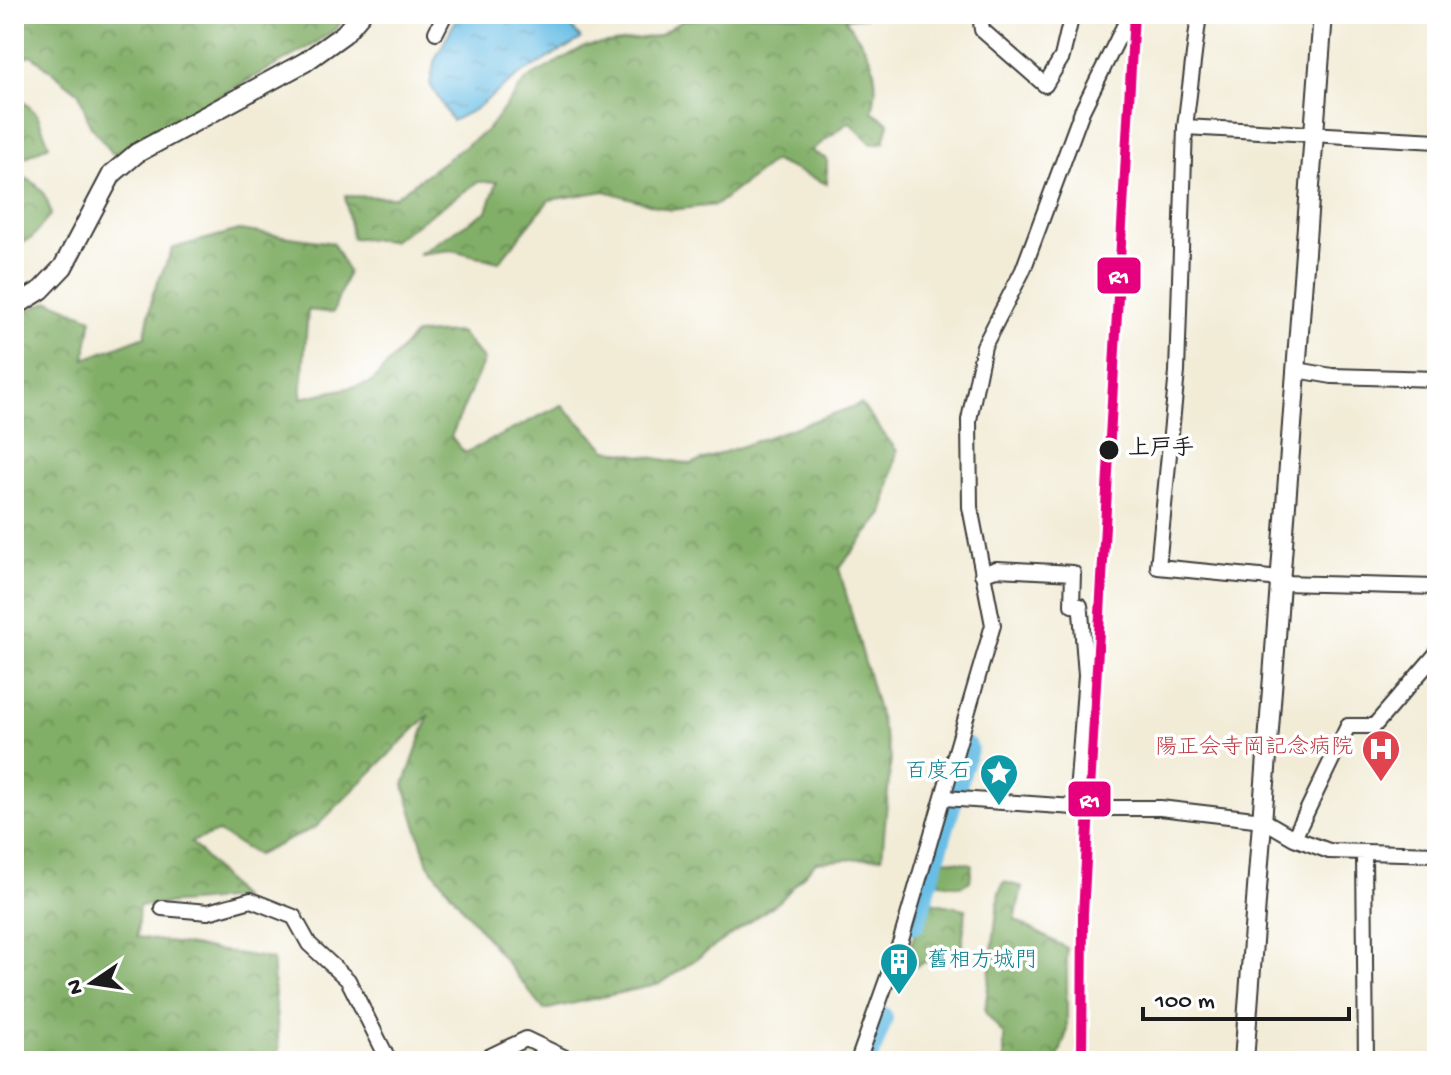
<svg xmlns="http://www.w3.org/2000/svg" width="1451" height="1075" font-family="'Gochi Hand','Klee One',sans-serif">
	<style>
		.forest { fill: url(#forest-crowns); stroke: #4f6642; stroke-width: 2 }
		.water { fill: url(#water-ripples); stroke: #426d80; stroke-width: 2 }
		.lines { fill: none; stroke-linecap: round; stroke-linejoin: round }
		.river { stroke: #68bee5; stroke-width: 24 }
		.minor-casing { stroke: #3c3b38; stroke-width: 18 }
		.tertiary-casing { stroke: #3c3b38; stroke-width: 22 }
		.minor { stroke: #fff; stroke-width: 14 }
		.tertiary { stroke: #fff; stroke-width: 18 }
		.rail-1-casing { stroke: #fff; stroke-width: 16 }
		.rail-1 { stroke: #e5007d; stroke-width: 10 }
		.stop-dot { fill: #1c1c1c; stroke: #fff; stroke-width: 3 }
		.labels { text-anchor: middle; dominant-baseline: central; stroke-width: 7; stroke-linejoin: round; paint-order: stroke }
		.stop-label { font-size: 22px; font-weight: bold; fill: #1c1c1c; stroke: #fff; text-anchor: start }
		.health-label { font-size: 22px; fill: #be3a42; stroke: #fff; text-anchor: end }
		.culture-label { font-size: 22px; fill: #0d838f; stroke: #fff; text-anchor: end }
		.line-badge { stroke: #fff; stroke-width: 3 }
		.badge-label { font-size: 22px; text-anchor: middle; font-weight: bold; fill: #fff }
	</style>
	<defs>
		<pattern id="forest-crowns" width="20" height="18" patternUnits="userSpaceOnUse" patternTransform="scale(2)"><rect width="20" height="18" fill="#82af67"/><path d="M2 6a3 3 0 1 1 6 0M12 15a3 3 0 1 1 6 0" fill="none" stroke="#6a8e54"/></pattern>
		<pattern id="water-ripples" width="26" height="14" patternUnits="userSpaceOnUse" patternTransform="scale(2)"><rect width="26" height="14" fill="#68bee5"/><path d="M2 4q2-2 4 0t4 0M15 11q2-2 4 0t4 0" fill="none" stroke="#559ab9"/></pattern>
	</defs>
	<rect width="100%" height="100%" fill="#fff"/>
	<filter id="ink" filterUnits="userSpaceOnUse"><feTurbulence type="fractalNoise" baseFrequency=".0125" numOctaves="2"/><feDisplacementMap in="SourceGraphic" scale="16" xChannelSelector="R" yChannelSelector="G"/><feConvolveMatrix kernelMatrix="1 2 1 2 8 2 1 2 1" color-interpolation-filters="sRGB"/></filter>
	<filter id="wash" filterUnits="userSpaceOnUse"><feTurbulence type="fractalNoise" baseFrequency=".006" numOctaves="4" result="noise"/><feDisplacementMap in="SourceGraphic" scale="32" xChannelSelector="R" yChannelSelector="G"/><feGaussianBlur stdDeviation="1.8" result="paint"/><feColorMatrix in="noise" values="0 0 0 0 0 0 0 0 0 0 0 0 0 0 0 0 0 1.4 0 .05"/><feComposite in="paint" operator="in"/></filter>
	<g filter="url(#wash)">
		<rect width="100%" height="100%" fill="#f2ecd7"/>
		<path class="forest" d="M14 14H346L337 28 313 45 113 154 90 125 79 93 31 55 14 60Z
			M736 14 867 17 845 19C868 50 883 71 872 111L889 123 884 142 872 144 849 122 811 151 827 159V184L774 161 716 205 670 210 605 191 549 200 499 262 452 250 418 254 487 211 497 182H478L392 241 352 238 345 196 395 197 487 130 527 79 585 46 657 36 683 20Z
			M14 93 37 114 49 145 22 159 14 154Z
			M14 175C36 178 47 194 51 214L32 238 14 246Z
			M239 230 333 243 348 272 333 313 308 310 301 398 371 383 415 334 460 332 484 360 451 437 465 453 562 405 607 450 691 464 861 404 897 451 883 514 839 568 891 758 882 857 816 862 780 901 660 984 544 1010 428 864 404 785 429 715 316 827 257 855 218 832 191 842 241 898 139 906 137 937 272 959 279 1049 274 1061H14V315L50 301 92 318 85 359 145 336 153 293 173 248Z
			M940 858 972 864 970 881 961 886 941 883 936 875Z
			M1004 882 1022 887 1015 920 1067 948V1032L1057 1061H1004V1035L985 1012 999 892Z
			M930 902 966 909 962 945 914 967 906 961 923 906Z"/>
		<path class="water" d="M459 14H562L581 39 518 76 474 110 452 121 430 84 435 60Z"/>
		<g class="lines">
			<path class="river" d="M914 922 966 749
				M865 1061 881 1018"/>
		</g>
	</g>
	<g filter="url(#ink)">
		<g class="lines">
			<g class="minor-casing">
				<path id="minor" d="M980 14 982 30 1045 85 1062 57 1072 14
					M1199 14 1185 127 1177 372 1158 567 1270 578 1281 583 1437 587
					M436 32 445 14
					M1185 127 1437 141
					M1297 370 1332 376 1437 379
					M982 574 996 569 1073 573 1072 605 1080 606 1081 612 1086 675 1076 807
					M945 798 1088 808H1160L1263 820 1294 838 1329 851 1437 854
					M1294 838 1348 726H1374L1437 653
					M1364 855 1366 1061
					M162 908 208 912 251 900 294 917 309 944 348 980 389 1061
					M480 1061 526 1039 572 1061
					M858 1061 901 940 993 625 970 507 969 420 984 346 1023 270 1082 111 1130 14"/>
			</g>
			<g class="tertiary-casing">
				<path id="tertiary" d="M14 307 41 290 63 267 112 174 137 153 305 62 344 34 361 14
					M1244 1061 1323 14"/>
			</g>
			<use href="#minor" class="minor"/>
			<use href="#tertiary" class="tertiary"/>
			<g class="rail-1-casing">
				<path id="rail-1" d="M1082 1061 1083 914 1134 14"/>
			</g>
			<use href="#rail-1" class="rail-1"/>
		</g>
	</g>
	<defs>
		<g id="hospital-pin" transform="scale(2)"><path d="M0 17L-7.5 6A9.5 9.5 0 1 1 7.5 6Z" fill="#e0444e" stroke="#fff"/><path d="M-5-5h3v3.5h4V-5h3V5h-3V1.5h-4V5h-3Z" fill="#fff"/></g>
		<g id="sight-pin" transform="scale(2)"><path d="M0 17L-7.5 6A9.5 9.5 0 1 1 7.5 6Z" fill="#0f9aa8" stroke="#fff"/><path d="M0-6L1.8-2.2L6-1.7L2.9 1.2L3.7 5.4L0 3.3L-3.7 5.4L-2.9 1.2L-6-1.7L-1.8-2.2Z" fill="#fff"/></g>
		<g id="building-pin" transform="scale(2)"><path d="M0 17L-7.5 6A9.5 9.5 0 1 1 7.5 6Z" fill="#0f9aa8" stroke="#fff"/><path d="M-4-6H4V6H1V3H-1V6H-4ZM-2.5-4.3h1.7v1.8h-1.7ZM.8-4.3h1.7v1.8H.8ZM-2.5-1h1.7V.8h-1.7ZM.8-1h1.7V.8H.8Z" fill="#fff"/></g>
	</defs>
	<g fill-rule="evenodd">
		<use href="#hospital-pin" x="1381" y="749"/>
		<use href="#sight-pin" x="999" y="773"/>
		<use href="#building-pin" x="899" y="962"/>
	</g>
	<circle class="stop-dot" cx="1109" cy="450" r="11"/>
	<g class="labels">
		<g class="stop-label">
			<text x="1128" y="450">上戸手</text>
		</g>
		<g class="health-label">
			<text x="1353" y="749">陽正会寺岡記念病院</text>
		</g>
		<g class="culture-label">
			<text x="971" y="773">百度石</text>
			<text x="927" y="962" text-anchor="start">舊相方城門</text>
		</g>
	</g>
	<g class="line-badge">
		<rect x="1096" y="256" width="46" height="39" rx="8" fill="#e5007d"/>
		<rect x="1067" y="780" width="45" height="38" rx="8" fill="#e5007d"/>
	</g>
	<g class="badge-label">
		<text x="1119" y="283">R1</text>
		<text x="1090" y="807">R1</text>
	</g>
	<rect width="1451" height="1075" fill="none" stroke="#fff" stroke-width="48"/>
	<g transform="translate(92 983) rotate(257)" stroke="#ffffff" stroke-width="6" paint-order="stroke">
	<path d="M0-6L14 30L0 20L-14 30Z" fill="#1c1c1c"/>
	<text y="-12" font-size="22" font-weight="bold" text-anchor="middle" fill="#1c1c1c">N</text>
	</g>
	<path d="M1143 1007v12h206v-12" fill="none" stroke="#1c1c1c" stroke-width="4"/>
	<text x="1155" y="1007" font-size="24" fill="#1c1c1c" stroke="#ffffff" stroke-width="6" paint-order="stroke">100 m</text>
</svg>
